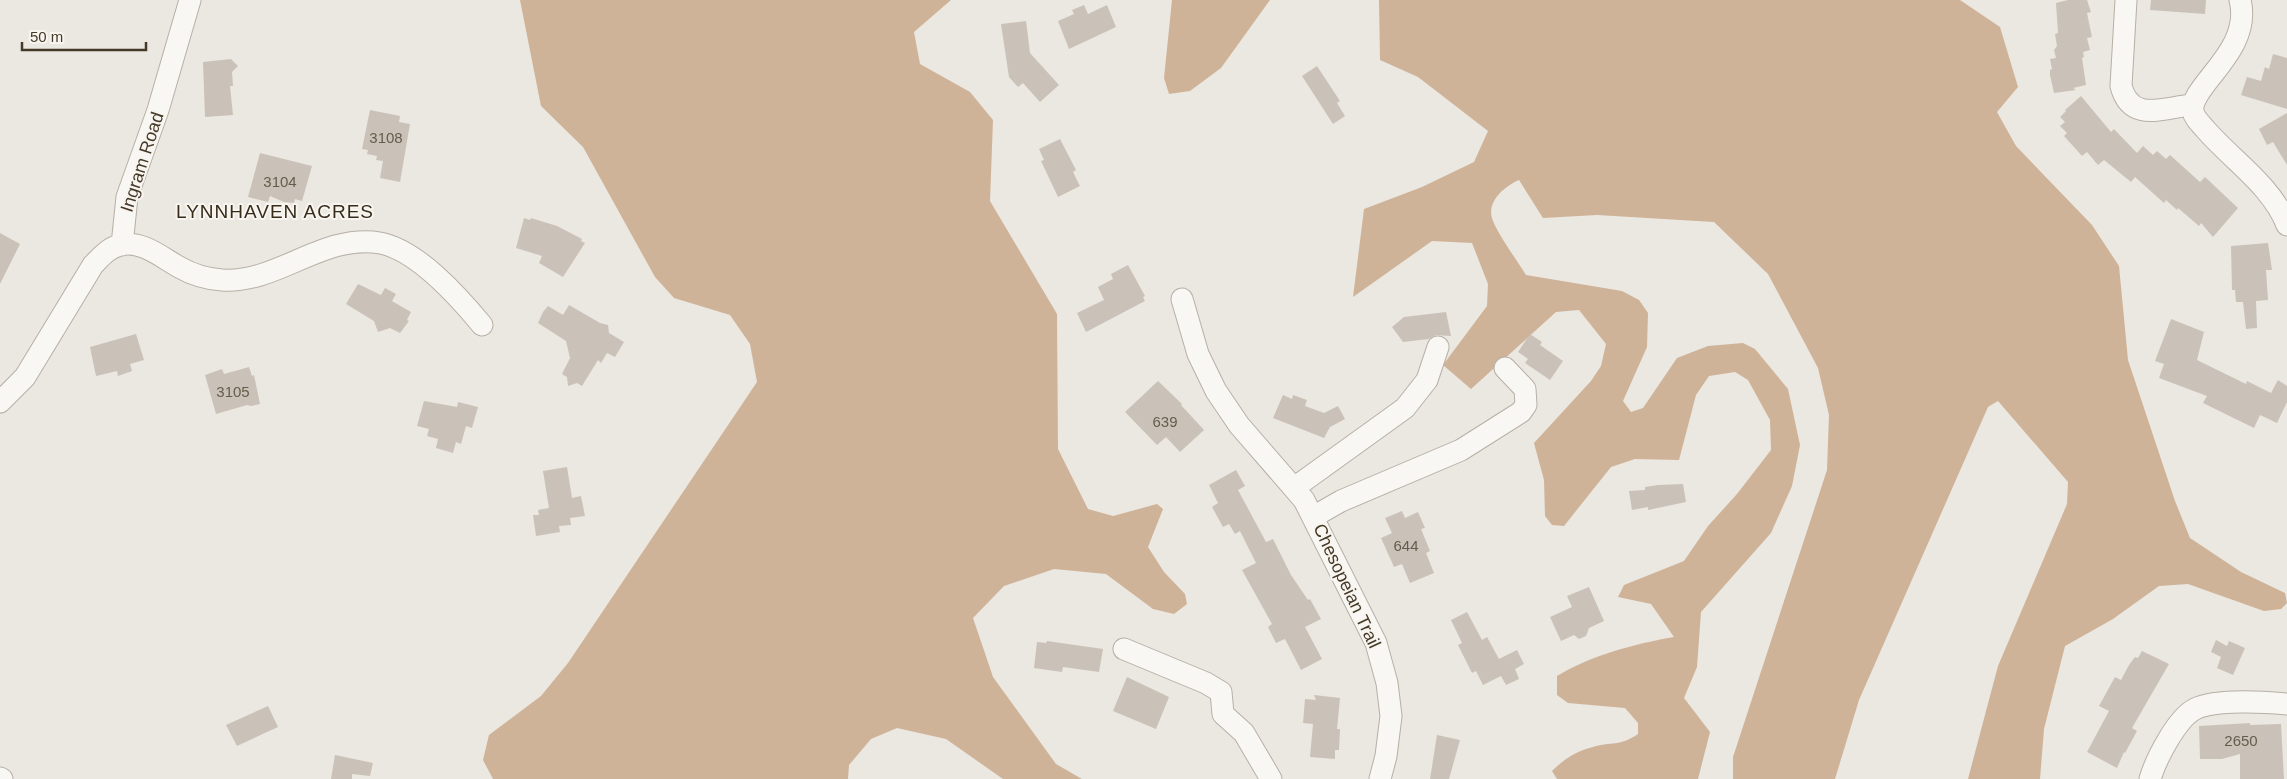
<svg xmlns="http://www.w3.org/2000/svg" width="2287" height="779" font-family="Helvetica,sans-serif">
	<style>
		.water { fill: #cfb398 }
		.building { fill: #cac2b8 }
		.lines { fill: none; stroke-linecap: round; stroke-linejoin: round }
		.minor-casing { stroke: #b6b0a5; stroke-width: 23 }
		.minor { stroke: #f9f7f4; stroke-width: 21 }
		.labels { text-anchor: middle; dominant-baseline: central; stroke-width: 4; stroke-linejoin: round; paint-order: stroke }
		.number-label { font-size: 15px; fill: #665c4b }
		.street-label { font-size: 18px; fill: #453a27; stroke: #f8f5f1 }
		.neighbourhood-label { font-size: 19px; letter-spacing: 1px; fill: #362c19; stroke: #f8f5f1 }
	</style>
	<rect width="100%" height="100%" fill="#ebe7e1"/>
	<path class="water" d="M520 0H951L914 32 920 64 970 92 993 120 990 201 1057 314 1058 449 1088 509 1113 516 1157 504 1163 509 1148 547 1164 572 1185 594 1187 604 1174 614 1153 609 1106 574 1054 569 1004 586 973 618 993 677 1056 764 1082 779H1003L946 739 897 728 871 739 849 765 848 779H493L483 760 489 735 541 696 568 663 757 382 750 344 730 315 674 298 655 277 583 147 541 106Z
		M1172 0H1270L1221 68 1190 91 1169 94 1164 78Z
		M1379 0H1960L2000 27 2018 87 1997 112 2016 146 2092 225 2119 266 2128 360 2175 501 2190 538 2241 572 2285 593 2287 603 2281 609 2264 611 2188 584 2159 586 2113 619 2065 646 2044 729 2040 779H1968L1998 666 2067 504 2068 482 1998 401 1988 407 1859 700 1835 779H1733V757L1827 470 1829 415 1818 368 1768 274 1714 222 1597 215 1543 218 1519 180C1505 186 1487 201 1492 218 1495 230 1518 262 1526 275L1622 291 1639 300 1648 313 1647 347 1623 401 1631 412 1643 408 1677 358 1708 346 1743 343 1755 349 1788 389 1800 445 1792 486 1771 533 1701 612 1697 667 1684 698 1710 732 1698 779H1557L1552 771C1564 759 1577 751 1593 747 1612 741 1619 747 1638 734V723L1625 708 1568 703 1557 695V676C1592 655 1634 644 1674 637L1651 604 1618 597 1624 585 1684 561 1708 526 1737 494 1771 450 1770 420 1748 380 1735 372 1709 376 1696 395 1679 460 1635 459 1611 467 1564 526 1552 525 1545 516 1544 480 1534 443 1591 381 1601 366 1606 344 1579 310 1556 312 1471 389 1443 365 1487 306 1488 284 1472 243 1432 241 1353 297 1364 209 1422 187 1474 162 1488 131 1418 77 1380 60Z"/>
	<path class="building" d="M2068 0H2087L2091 12 2087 13 2092 37 2087 38 2090 50 2083 52 2084 57 2082 58 2086 85 2073 88 2076 90 2054 93 2050 75V70L2052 69 2050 59 2056 58 2054 50 2057 46 2055 34 2058 33 2056 3Z
		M2151 0H2206L2205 14 2150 10Z
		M1084 5 1088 14 1107 5 1116 27 1069 49 1058 21 1074 14 1072 10Z
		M1026 21 1030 53 1059 85 1040 102 1023 83 1018 87 1009 77 1001 24Z
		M2273 54 2287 58V109L2241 95 2247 77 2261 81 2265 67 2269 69Z
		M231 59 238 66 232 72 233 86H230L233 115 205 117 203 62Z
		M1317 66 1340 101 1337 103 1345 116 1333 124 1302 76Z
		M2081 96 2111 132 2114 129 2137 153 2143 146 2153 155 2157 151 2166 159 2170 155 2200 182 2205 177 2238 208 2213 237 2201 223 2199 226 2178 208 2177 210 2166 200 2164 203 2135 177 2131 182 2104 160 2098 165 2087 152 2082 156 2064 136 2067 133 2060 126 2065 122 2060 117 2066 111 2065 110Z
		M370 110 400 116 399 122 410 124 400 182 380 178 383 161 376 160 377 156 367 154 368 150 362 149Z
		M2287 113V165L2273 142 2267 145 2259 129Z
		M1060 139 1076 170 1073 172 1080 186 1058 197 1041 161 1044 160 1039 149Z
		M260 153 312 166 302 201 295 199 294 203 284 202 270 196 268 202 248 197Z
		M524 218 530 220 531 218 557 226 582 239 581 241 585 243 563 277 539 263 542 256 516 248Z
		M0 233 20 244 0 284Z
		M2268 243 2272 270H2266L2268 300 2256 301 2257 328 2246 329 2243 302H2236L2235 290H2232L2231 246Z
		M1128 265 1145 296 1143 297 1145 301 1086 332 1077 313 1104 300 1098 287 1113 279 1111 274Z
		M358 284 381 295 385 288 396 294 392 301 411 312 407 320 409 321 400 333 390 328 378 332 374 321 346 304Z
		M569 305 600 323 608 325 609 333 624 342 615 357 607 353 601 363 598 360 582 386 577 383 568 386 567 377 562 374 570 358 566 341 538 323 543 312 548 306 563 315Z
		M1446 312 1451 336 1436 335 1429 339 1403 342 1392 327 1404 317Z
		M2171 319 2204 332 2197 360 2246 384 2247 381 2271 393 2278 380 2287 386V402L2277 423 2260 415 2254 428 2203 403 2207 396 2159 378 2164 364 2155 361Z
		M136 334 144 360 130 364 132 371 118 376 117 371 96 376 90 347Z
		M1530 334 1542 342 1540 345 1563 361 1550 380 1525 363 1528 359 1518 352Z
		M249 367 252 376 254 375 260 404 251 406 247 405 216 414 205 375 222 369 224 374Z
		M1158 381 1182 404 1181 405 1204 430 1180 452 1166 437 1157 445 1125 412Z
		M1283 395 1292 399 1293 395 1307 400 1305 406 1324 413 1338 406 1345 419 1330 427 1324 438 1273 418Z
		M424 401 457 407 458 402 478 407 472 428 466 426 461 444 456 442 453 453 436 448 438 439 427 436 429 429 417 426Z
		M567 467 572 498 581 496 585 516 570 518 571 525 559 526 560 532 536 536 533 515H539L538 510 549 508 543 471Z
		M1236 470 1245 486 1238 490 1266 542 1273 539 1291 575 1308 600 1310 599 1321 619 1305 627 1322 659 1301 670 1285 639 1276 643 1268 627 1272 624 1242 570 1256 563 1240 531 1235 534 1229 524 1223 527 1212 507 1218 503 1209 485Z
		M1683 484 1686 502 1648 510V507L1632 510 1629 491 1645 490V487L1658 485Z
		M1402 511 1405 518 1418 512 1425 528 1421 529 1430 551 1426 553 1434 573 1410 583 1402 564 1394 567 1381 538 1392 533 1385 518Z
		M1589 587 1604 621 1589 628 1586 636 1579 639 1574 635 1561 641 1550 617 1572 607 1567 596Z
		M1467 612 1482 640 1487 637 1499 659 1517 650 1524 664 1515 669 1519 679 1506 685 1501 676 1483 685 1476 671 1472 673 1458 645 1462 643 1451 620Z
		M2216 640 2227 646 2229 641 2245 648 2233 675 2217 668 2221 657 2211 652Z
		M1047 641 1103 649 1099 672 1063 667 1062 672 1034 668 1037 642 1046 643Z
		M2142 651 2169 664 2132 728 2137 731 2125 753 2124 752 2117 768 2087 752 2109 711 2099 706 2115 677 2121 680 2129 665 2135 657 2138 658Z
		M1127 677 1169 697 1156 729 1113 711Z
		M1314 695 1340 698 1337 729H1340L1339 750H1335V759L1310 757 1313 724 1303 723 1305 699 1316 700Z
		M268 706 278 727 237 746 226 725Z
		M2250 723V725L2281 724 2284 779H2240V754L2222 759H2200L2199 726Z
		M1437 735 1460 740 1449 779H1430Z
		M335 755 373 763 370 776 352 774V779H331Z"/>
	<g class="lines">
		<g class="minor-casing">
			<path id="minor" d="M2126 0 2121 86C2131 124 2164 107 2193 105
				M2240 0C2253 51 2189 86 2193 111 2194 118 2201 124 2206 130 2232 160 2272 186 2287 225
				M122 245 127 197 158 110 190 0
				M1182 299 1198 354 1216 391 1239 425 1304 500 1376 643 1387 683 1391 716 1386 756 1380 779
				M0 402 25 377 93 265C101 257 108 248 120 245 142 240 161 257 179 267 191 274 208 279 222 280 277 284 323 233 380 243 417 250 458 296 482 325
				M1294 488 1405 408 1427 380 1438 347
				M1313 517 1341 501 1461 450 1521 412 1526 405 1525 389 1505 368
				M1124 649 1206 683 1221 692 1223 714 1244 733 1271 779
				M0 778 2 779
				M2150 779C2156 759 2177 718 2195 709 2215 699 2265 702 2287 704"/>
		</g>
		<use href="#minor" class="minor"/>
	</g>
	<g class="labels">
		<g class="number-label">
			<text x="386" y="137">3108</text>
			<text x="280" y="181">3104</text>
			<text x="233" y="391">3105</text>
			<text x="1165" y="421">639</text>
			<text x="1406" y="545">644</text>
			<text x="2241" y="740">2650</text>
		</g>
		<g class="street-label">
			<text transform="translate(142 162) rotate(-72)">Ingram Road</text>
			<text transform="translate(1347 586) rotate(65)">Chesopeian Trail</text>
		</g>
		<g class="neighbourhood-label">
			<text x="275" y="211">LYNNHAVEN ACRES</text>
		</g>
	</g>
	<path d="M22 42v8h124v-8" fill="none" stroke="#453a27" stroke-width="2.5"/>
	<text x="30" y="42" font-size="15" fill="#453a27" stroke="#f8f5f1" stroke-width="4" paint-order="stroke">50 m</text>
</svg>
